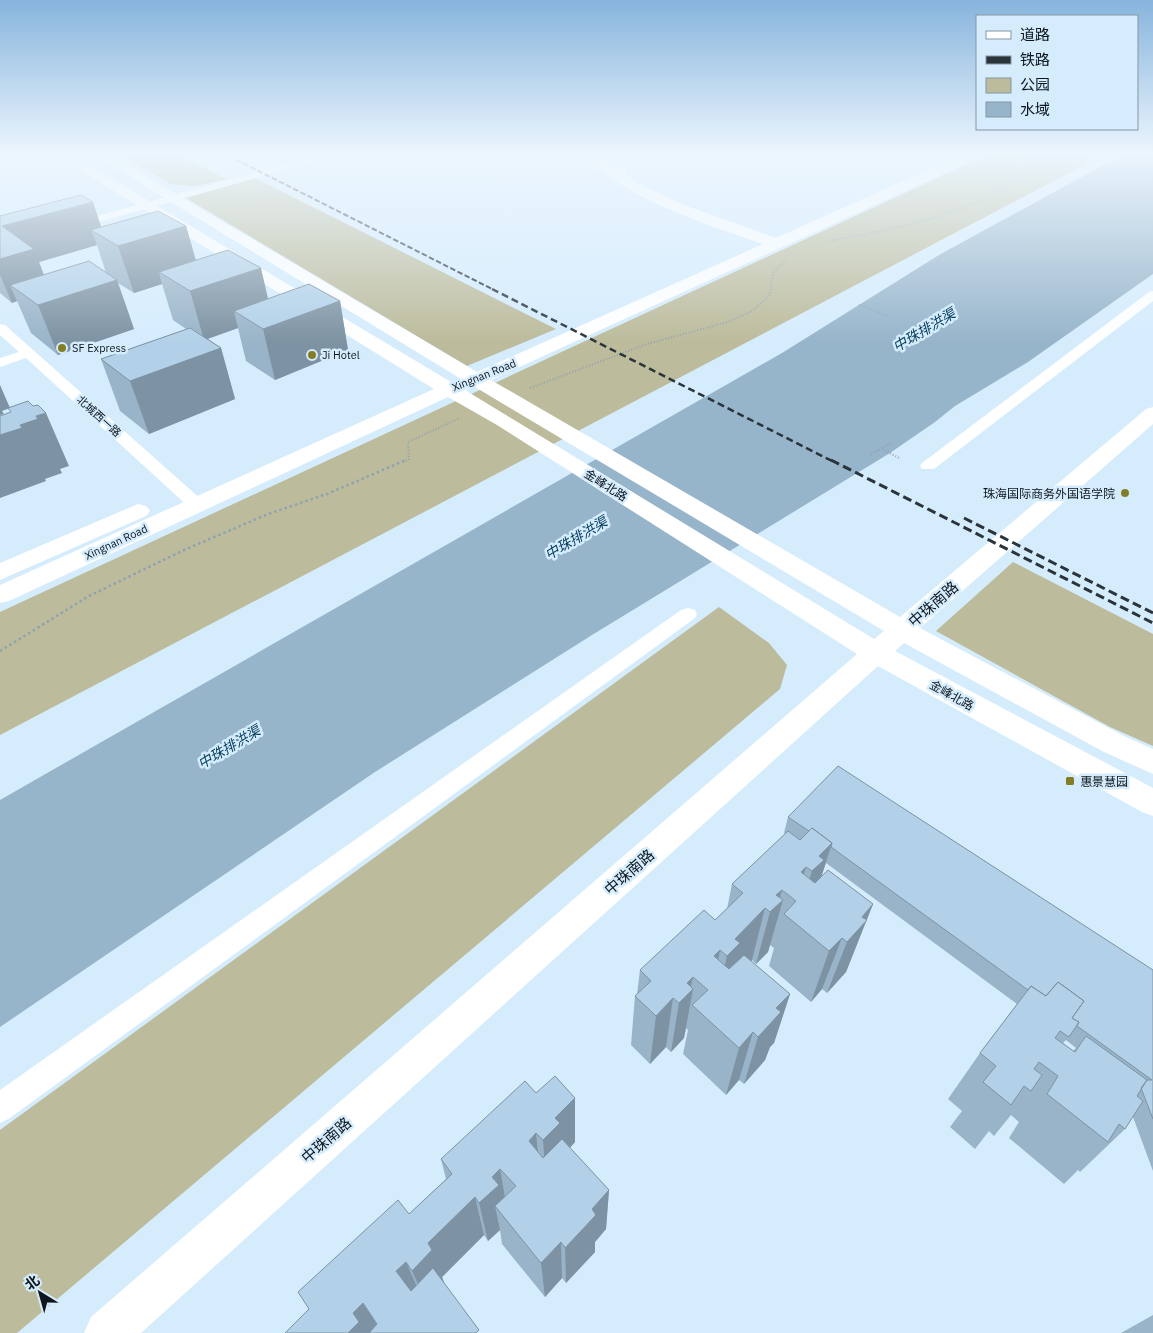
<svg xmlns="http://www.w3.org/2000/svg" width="1153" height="1333" font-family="'IBM Plex Sans','Noto Sans SC',sans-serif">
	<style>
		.green { fill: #bcbb9b }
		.water { fill: #96b4ca }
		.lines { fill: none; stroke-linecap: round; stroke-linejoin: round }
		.path-far1 { stroke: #90a2af; stroke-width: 2; stroke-dasharray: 1 2; stroke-linecap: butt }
		.path { stroke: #90a2af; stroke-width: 2.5; stroke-dasharray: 2.5 3; stroke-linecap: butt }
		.street { fill: #fff; fill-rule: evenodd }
		.secondary { fill: #fff; fill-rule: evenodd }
		.rail-far2 { stroke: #2a343b; stroke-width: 2; stroke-dasharray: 5.5 2.5; stroke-linecap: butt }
		.rail-far1 { stroke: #2a343b; stroke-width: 2.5; stroke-dasharray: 7 4; stroke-linecap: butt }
		.rail { stroke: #2a343b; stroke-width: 3; stroke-dasharray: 9 4.5; stroke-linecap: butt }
		.wall { fill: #99b4c8; fill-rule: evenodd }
		.shaded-wall { fill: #7d92a2 }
		.building { fill: #b2d1e8; stroke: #7d92a2 }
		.poi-dot { fill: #837e26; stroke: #d5ecfd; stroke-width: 2 }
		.labels { text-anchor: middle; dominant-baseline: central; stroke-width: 5; stroke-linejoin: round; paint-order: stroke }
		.far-poi-label { font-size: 11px; fill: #0e161c; stroke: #d5ecfd; text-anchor: start }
		.far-street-label { font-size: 11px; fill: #0e161c; stroke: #d5ecfd }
		.street-label { font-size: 12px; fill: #0e161c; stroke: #d5ecfd }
		.poi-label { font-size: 12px; fill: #0e161c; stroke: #d5ecfd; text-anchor: end }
		.water-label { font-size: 14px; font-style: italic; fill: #09405f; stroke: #d5ecfd }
		.near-street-label { font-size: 15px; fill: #0e161c; stroke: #d5ecfd }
	</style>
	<rect width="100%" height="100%" fill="#d5ecfd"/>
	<path class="green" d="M123 156H182L226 179 196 186 170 184Z
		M985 156H1101L0 735V612Z
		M255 178 556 329 467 366 186 198Z
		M1013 562 1153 634V746L1110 727 936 631Z
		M719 607 769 643 787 665 780 689 17 1333H0V1130Z"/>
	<path class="water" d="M1120 156H1153V274L1028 362 955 406 935 422 890 453 592 635 375 772 0 1027V800L782 353 939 255Z"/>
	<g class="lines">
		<path class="path-far1" d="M829 241C905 227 984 214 1041 157L1045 156
			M859 305 888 316
			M530 388 647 344 728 322 752 311 770 295 773 273 785 261
			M882 449 899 458
			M871 454 892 443
			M403 462 409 459 408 442 460 418"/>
		<path class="path" d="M0 651 89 596 184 550 268 514 327 494 406 460"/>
		<path class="street" d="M313 156H329L327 158 77 228 73 229 68 226 69 224Z
			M625 156H636C628 165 622 169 629 181L624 184 619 181C613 171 617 163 625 156Z
			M1153 291V301L934 469H922L920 466 922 463 1149 292Z
			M0 324 5 325 203 501 205 505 203 509H191L26 358 0 367V358L19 352 0 335Z
			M688 608 695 610 697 614 695 618 10 1118 0 1123V1090L681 610Z"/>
		<path class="secondary" d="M58 156H74L451 382 461 379 96 156H112L477 372 763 244C712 226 660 210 614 180 604 174 591 166 584 156H599L638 183 684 205 776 238 959 156H977L975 159 491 380 900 617 1146 409 1153 407V424L920 628 1124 736 1153 749V774L1104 752 904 643 895 651 1153 788V816L1142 812 878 666 141 1333H84L91 1317 857 654 497 425 448 397 9 601 0 603V585L434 389ZM475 387 884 631 874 639 465 390Z
			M138 504 146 506 150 511 146 516 0 580V563Z"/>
		<path class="rail-far2" d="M229 156 494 290"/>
		<path class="rail-far1" d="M492 289 834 462"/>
		<path class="rail" d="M831 460 1153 623
			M964 518 1153 613"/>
	</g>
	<path class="wall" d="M0 216 101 227 186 226 196 260 268 299 340 301 348 350 275 380 246 361 238 328 208 339 221 348 235 399 149 434 120 411 101 359 186 329 173 320 162 284 134 293 118 283 134 329 58 355 31 333 17 301 12 303 0 293ZM97 245 106 273 44 275 39 262Z
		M788 817 1153 970V1171L1133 1117 1125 1129 1080 1172 1078 1170 1064 1184 1009 1138 1019 1122 1011 1115 994 1136 989 1131 975 1149 950 1127 962 1111 948 1099 980 1053 1017 1004 826 863 821 877 873 904 846 972 827 993 822 989 811 1002 769 966 774 948 770 945 768 952 756 964 752 960 751 961 790 994 774 1043 770 1047 765 1060 744 1084 739 1080 726 1095 683 1054 688 1030 686 1028 684 1038 671 1052 666 1047 650 1064 631 1045 635 996 637 994 640 970 715 920 727 909 732 884 786 834 784 833ZM1066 1040 1076 1048 1073 1051 1063 1043Z
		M536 1093 575 1098V1142L570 1148 609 1190 606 1229 595 1242V1252L566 1283 562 1278 545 1297 502 1244 500 1230 488 1241 484 1235 442 1277 445 1285 479 1330 285 1333 446 1179 441 1159Z
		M1153 1315V1333H1121Z"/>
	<path class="shaded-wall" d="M93 202 105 238 91 230 97 245 39 262 50 291 10 285 17 301 12 303 0 275V259L2 226Z
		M186 226 199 272H159L162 284 134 293 118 246Z
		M261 268 272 316 234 311 238 328 204 340 190 291Z
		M117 280 134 329 58 355 38 305Z
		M340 301 348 350 275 380 263 329Z
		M221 348 235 399 149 434 130 381Z
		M0 385 10 408 2 411 4 414 0 415Z
		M46 413 69 466 60 469 62 473 45 479 46 481 0 498V435L20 425 36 416Z
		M832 843 815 897 796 924 812 871 819 856Z
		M806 867 796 901 801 872Z
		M782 890 778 905 783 900 768 952 756 964 770 912 776 895Z
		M873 904 846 972 827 993 847 942 862 917Z
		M765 908 752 960 731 982 716 1006 727 956 735 939Z
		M842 938 822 989 811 1002 829 951Z
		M720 950 710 1001 714 956Z
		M693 977 690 991 693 989 684 1038 671 1052 679 1003 687 983Z
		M790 994 774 1043 770 1047 765 1060 744 1084 758 1037 776 1008Z
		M673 998 666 1047 650 1064 656 1016Z
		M753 1032 739 1080 726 1095 739 1048Z
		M575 1098V1142L562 1156 546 1182 543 1140 555 1118Z
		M536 1133 540 1176 529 1141Z
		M500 1169 507 1209 495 1206 500 1230 488 1241 479 1203 492 1177Z
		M609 1190 606 1229 595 1242V1252L566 1283 565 1248 592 1209Z
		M475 1197 484 1235 442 1277 445 1285 427 1304 412 1271 428 1243Z
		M561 1242 562 1278 545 1297 541 1263Z
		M406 1262 421 1296 412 1304 396 1271Z
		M363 1303 382 1333H348L353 1313Z"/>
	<path class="building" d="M81 195 93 202 2 226 34 249 0 259V216Z
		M158 211 186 226 118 246 91 230Z
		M228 250 261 268 190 291 159 272Z
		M89 261 117 280 38 305 10 285Z
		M309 284 340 301 263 329 234 311Z
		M190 328 221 348 130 381 101 359Z
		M28 401 33 406 38 405 46 413 36 416 38 419 20 425 22 428 0 435V416L11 412 8 408Z
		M838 766 1153 970V1119L1141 1088 1147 1080H1152L1077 1026 1079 1022 1072 1018 1084 1001 1058 982 1046 996 1031 986 1028 990 831 847 832 843 812 828 809 831 788 817Z
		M812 828 832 843 819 856 824 860 812 871 806 867 801 872 815 883 828 870 873 904 862 917 867 920 847 942 842 938 829 951 784 914 796 901 782 890 776 895 783 900 770 912 765 908 735 939 740 943 727 956 720 950 714 956 729 969 744 955 790 994 776 1008 781 1012 758 1037 753 1032 739 1048 692 1005 708 990 693 977 687 983 693 989 679 1003 673 998 656 1016 635 996 651 981 640 970 704 910 715 920 743 893 732 884 788 831 800 840Z
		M1058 982 1084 1001 1072 1018 1079 1022 1069 1037 1060 1031 1055 1038 1075 1052 1086 1036 1147 1080 1137 1096 1143 1101 1125 1129 1119 1124 1108 1142 1047 1094 1058 1076 1039 1062 1034 1069 1042 1075 1031 1091 1024 1086 1011 1105 983 1082 996 1066 980 1053 1031 986 1046 996Z
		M555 1076 575 1098 555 1118 560 1123 543 1140 536 1133 529 1141 543 1158 562 1139 609 1190 592 1209 596 1215 565 1248 561 1242 541 1263 495 1206 516 1186 500 1169 492 1177 499 1185 479 1203 475 1197 428 1243 432 1250 412 1271 406 1262 396 1271 411 1291 433 1268 479 1330 476 1333H369L377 1324 363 1303 353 1313 359 1322 348 1333H285L309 1309 298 1292 398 1200 409 1214 452 1174 441 1159 525 1081 536 1093Z"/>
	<linearGradient id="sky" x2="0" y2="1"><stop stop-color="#87b4dc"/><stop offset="0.45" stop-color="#ecf6fe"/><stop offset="1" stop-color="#ecf6fe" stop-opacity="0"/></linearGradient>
	<rect width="1153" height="343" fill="url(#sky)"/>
	<g class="poi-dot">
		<circle cx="62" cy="348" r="5"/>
		<circle cx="312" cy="355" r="5"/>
		<circle cx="1125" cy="493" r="5"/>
		<rect x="1065" y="776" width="10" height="10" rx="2.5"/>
	</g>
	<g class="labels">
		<g class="far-poi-label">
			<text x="72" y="348">SF Express</text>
			<text x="322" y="355">Ji Hotel</text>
		</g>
		<g class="far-street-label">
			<text transform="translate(484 375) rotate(-22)">Xingnan Road</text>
			<text transform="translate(99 416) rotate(42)">北城西一路</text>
			<text transform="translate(116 542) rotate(-25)">Xingnan Road</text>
		</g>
		<g class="street-label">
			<text transform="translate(606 485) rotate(32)">金峰北路</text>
			<text transform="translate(952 695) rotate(29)">金峰北路</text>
		</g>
		<g class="poi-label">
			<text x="1115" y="493">珠海国际商务外国语学院</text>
			<text x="1080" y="781" text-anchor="start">惠景慧园</text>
		</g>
		<g class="water-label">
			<text transform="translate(924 330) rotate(-31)">中珠排洪渠</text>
			<text transform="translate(576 538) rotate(-31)">中珠排洪渠</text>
			<text transform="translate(229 747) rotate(-31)">中珠排洪渠</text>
		</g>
		<g class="near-street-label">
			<text transform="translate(933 604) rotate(-41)">中珠南路</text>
			<text transform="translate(629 872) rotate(-41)">中珠南路</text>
			<text transform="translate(326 1140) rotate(-41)">中珠南路</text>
		</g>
	</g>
	<rect x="976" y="15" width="162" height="115" fill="#d5ecfd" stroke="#8596a3"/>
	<rect x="986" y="31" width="25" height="8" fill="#ffffff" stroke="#8596a3"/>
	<text x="1020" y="40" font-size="15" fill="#0e161c">道路</text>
	<rect x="986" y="56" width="25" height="8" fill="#2a343b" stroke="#8596a3"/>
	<text x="1020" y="65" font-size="15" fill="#0e161c">铁路</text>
	<rect x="986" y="78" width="25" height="15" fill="#bcbb9b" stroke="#8596a3"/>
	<text x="1020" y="90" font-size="15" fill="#0e161c">公园</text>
	<rect x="986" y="102" width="25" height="15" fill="#96b4ca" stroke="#8596a3"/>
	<text x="1020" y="115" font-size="15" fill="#0e161c">水域</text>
	<g transform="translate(40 1293) rotate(323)" stroke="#d5ecfd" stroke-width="4" paint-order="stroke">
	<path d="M0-4L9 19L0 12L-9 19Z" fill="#0e161c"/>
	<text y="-8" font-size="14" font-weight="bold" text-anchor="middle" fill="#0e161c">北</text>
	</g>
</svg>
